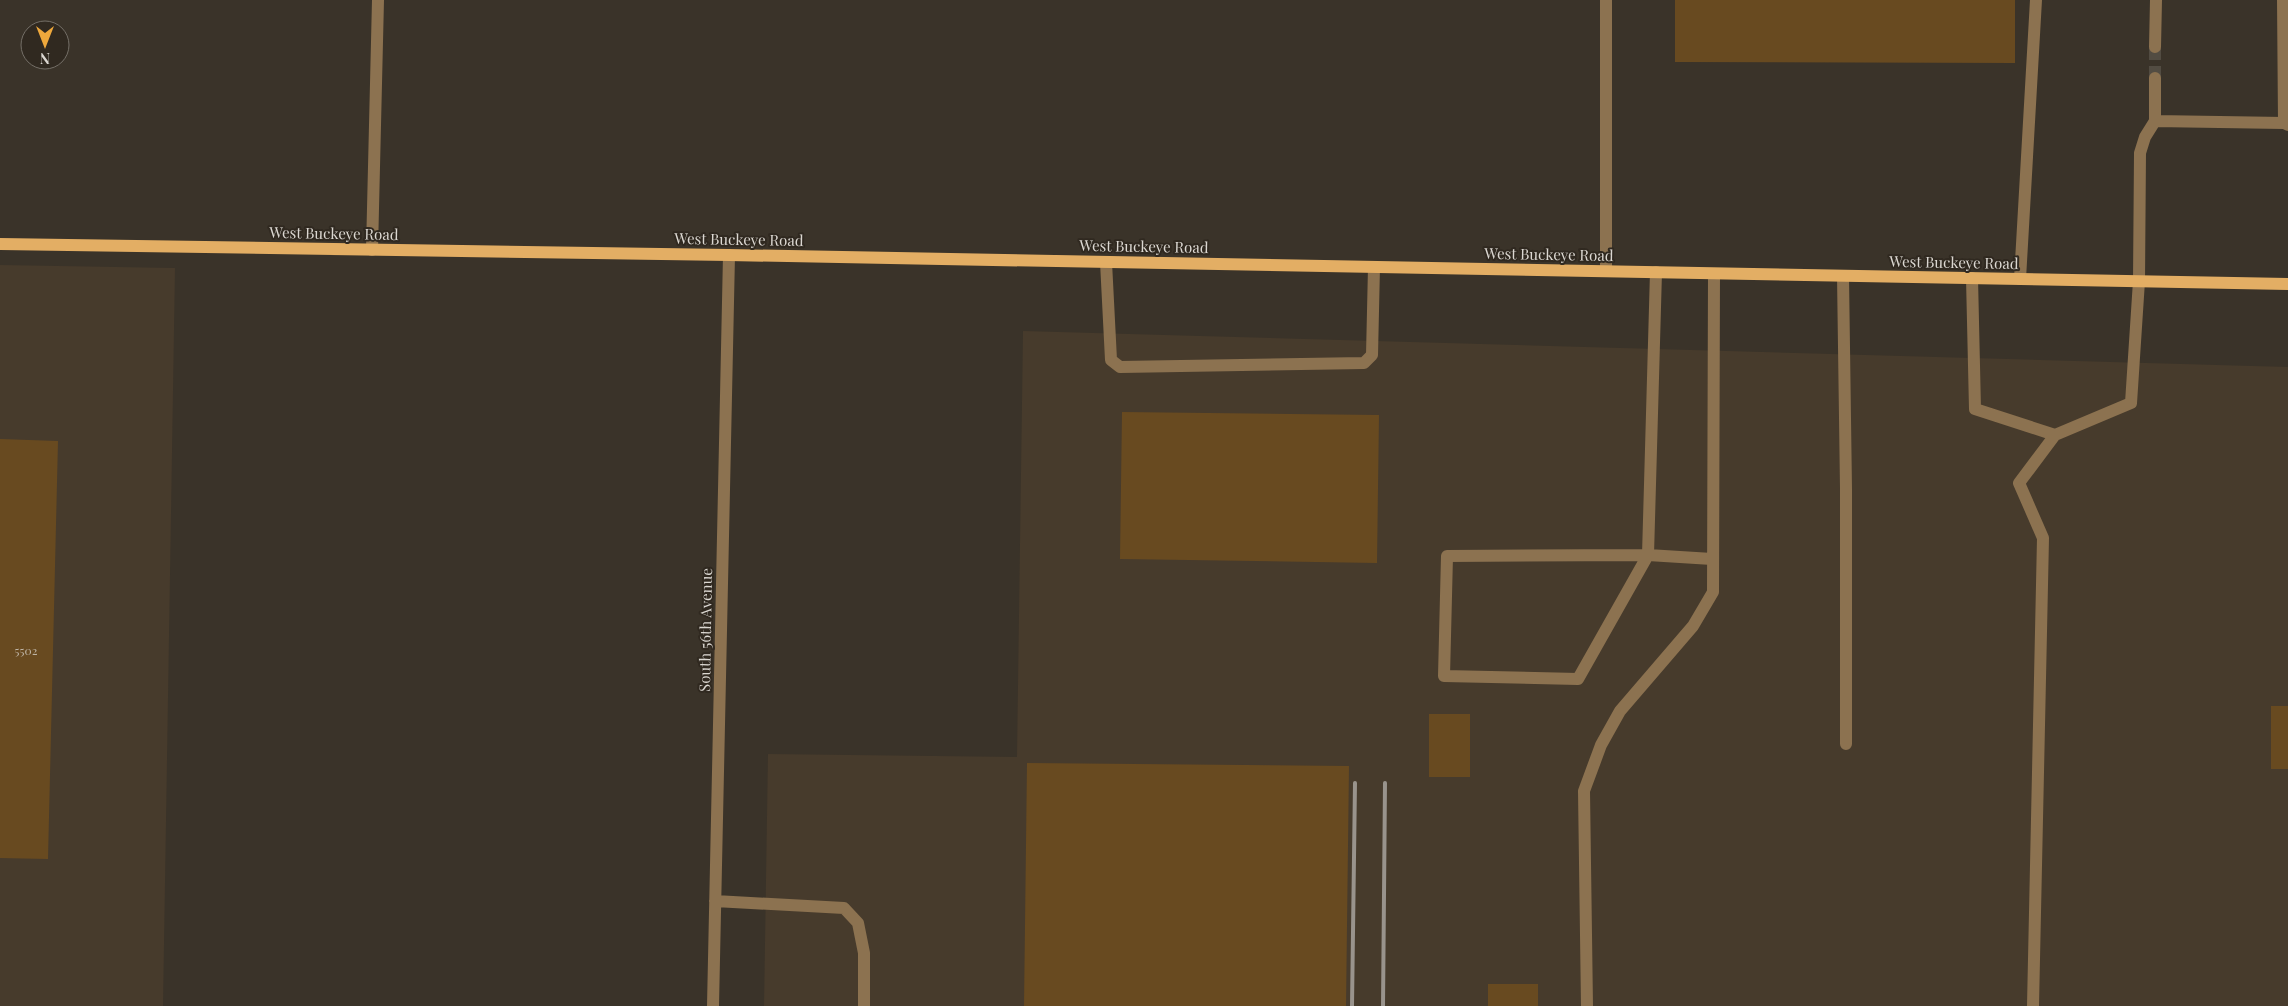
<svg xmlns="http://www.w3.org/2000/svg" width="2288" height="1006" font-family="'Playfair Display',serif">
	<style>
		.built { fill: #473b2c }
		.building { fill: #684a20 }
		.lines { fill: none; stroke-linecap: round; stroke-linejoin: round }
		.minor-tunnel { stroke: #524c42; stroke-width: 12; stroke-dasharray: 12 6; stroke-linecap: butt }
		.minor { stroke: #8c7250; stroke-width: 12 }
		.major { stroke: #e3ae64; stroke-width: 12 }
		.rail { stroke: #99938c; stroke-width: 4 }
		.labels { text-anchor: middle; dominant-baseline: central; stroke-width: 4; stroke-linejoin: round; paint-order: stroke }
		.number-label { font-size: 12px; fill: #beb4a5 }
		.street-label { font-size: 15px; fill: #dbd7d1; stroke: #302920 }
	</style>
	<rect width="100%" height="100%" fill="#3a3329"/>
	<path class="built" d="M0 265 175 268 163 1006H0Z
		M1023 331 2288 367V1006H764L768 754 1017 757Z"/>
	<path class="building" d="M1675 0H2015V63L1675 62Z
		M1122 412 1379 415 1377 563 1120 559Z
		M0 439 58 441 48 859 0 858Z
		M2271 706H2288V769H2271Z
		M1429 714H1470V777H1429Z
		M1027 763 1349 766 1346 1006H1024Z
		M1488 984H1538V1006H1488Z"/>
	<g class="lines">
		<path class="minor-tunnel" d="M2155 78V47"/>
		<path class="minor" d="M2283 0 2284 123
			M2155 47 2156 0
			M2155 78V121
			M372 250 378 0
			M1106 262 1111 360 1120 367 1364 363 1372 355 1374 267
			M1606 271V0
			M1656 272 1648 555 1578 679 1444 676 1447 556 1648 555 1712 559
			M1843 276 1846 489V744
			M1972 278 1975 409 2055 435
			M2020 279 2036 0
			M715 901 844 908 858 923 864 953V1006
			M713 1006 729 255
			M1587 1006 1584 791 1601 745 1620 711 1693 626 1713 592 1714 274
			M2033 1006 2043 538 2019 483 2055 435 2131 403 2139 281 2140 153 2145 137 2155 121 2284 123 2288 125"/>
		<path class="major" d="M0 244 729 255 2288 284"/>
		<path class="rail" d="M1352 1006 1355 783
			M1383 1006 1385 783"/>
	</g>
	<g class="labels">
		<g class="number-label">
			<text x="26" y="650">5502</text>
		</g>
		<g class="street-label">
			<text transform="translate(334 233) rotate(1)">West Buckeye Road</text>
			<text transform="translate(739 239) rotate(1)">West Buckeye Road</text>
			<text transform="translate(1144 246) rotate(1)">West Buckeye Road</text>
			<text transform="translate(1549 254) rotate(1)">West Buckeye Road</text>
			<text transform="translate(1954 262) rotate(1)">West Buckeye Road</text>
			<text transform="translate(705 630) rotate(-89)">South 56th Avenue</text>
		</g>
	</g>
	<g transform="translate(45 45) rotate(180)"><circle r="24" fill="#302920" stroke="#746f67"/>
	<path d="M0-4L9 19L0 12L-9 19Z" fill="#eea83c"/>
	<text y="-8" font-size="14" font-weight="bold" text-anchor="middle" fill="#dbd7d1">N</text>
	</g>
</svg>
